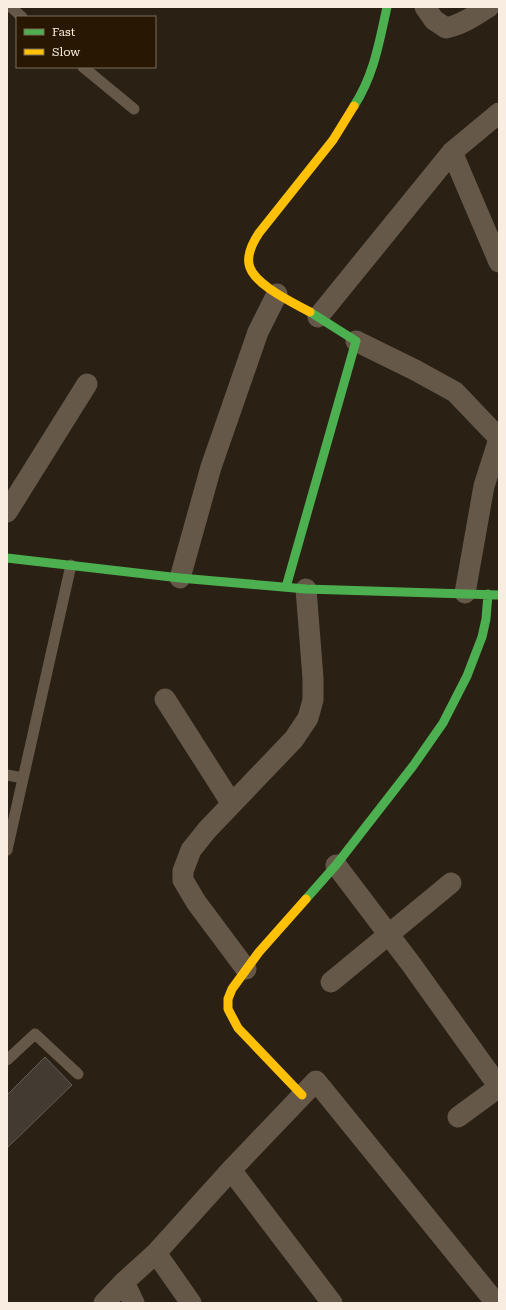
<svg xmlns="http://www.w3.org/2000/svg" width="506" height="1310" font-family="'Roboto Serif',serif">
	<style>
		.building { fill: #433b31; stroke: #645b52 }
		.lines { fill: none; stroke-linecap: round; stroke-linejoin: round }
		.lane { stroke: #655849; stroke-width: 11 }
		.street { stroke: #655849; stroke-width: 21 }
		.fast { stroke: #4caf50; stroke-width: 9 }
		.slow { stroke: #ffc107; stroke-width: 9 }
	</style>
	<rect width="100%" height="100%" fill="#2a2014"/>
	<path class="building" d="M45 1057 72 1085 7 1148V1095Z"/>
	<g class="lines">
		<path class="lane" d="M11 7 22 17
			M83 67 134 109
			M7 775 23 778
			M7 850 71 565
			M7 1060 35 1034 78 1074"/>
		<path class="street" d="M425 7 434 20 446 28C462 25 475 15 489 7
			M452 152 499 262
			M318 317 452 152 499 113
			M356 341 415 370 455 392 499 438
			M7 512 87 384
			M180 578 211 467 258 332 277 294
			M465 593 484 486 499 439
			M165 699 232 804
			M336 865 411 964 499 1087
			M246 969 196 902 183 880V871L191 850 207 830 294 739 308 718 313 700V678L306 589
			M331 982 451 883
			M458 1117 499 1087
			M231 1170 332 1303
			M156 1253 191 1303
			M124 1282 134 1303
			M104 1303 124 1282 156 1253 231 1170 316 1081 496 1303"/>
		<path class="fast" d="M354 106C374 75 379 43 387 7
			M7 558 180 578 306 589 499 595
			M286 587 356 341 310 312
			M306 899 336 865 413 766 443 723 467 676 482 637 486 619 488 594"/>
		<path class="slow" d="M310 312C294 303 252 284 249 264 247 253 253 242 259 233L333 140 354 106
			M302 1095 238 1028 228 1009V999L232 989 259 952 306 899"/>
	</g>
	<rect width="506" height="1310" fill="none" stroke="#f8ede0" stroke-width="16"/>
	<rect x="16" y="16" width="140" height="52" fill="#281803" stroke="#7b6d5b"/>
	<rect x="24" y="29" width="20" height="6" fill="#4caf50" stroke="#7b6d5b"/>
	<text x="52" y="36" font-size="12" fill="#f8ede0">Fast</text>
	<rect x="24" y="49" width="20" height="6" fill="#ffc107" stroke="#7b6d5b"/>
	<text x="52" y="56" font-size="12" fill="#f8ede0">Slow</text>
</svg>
